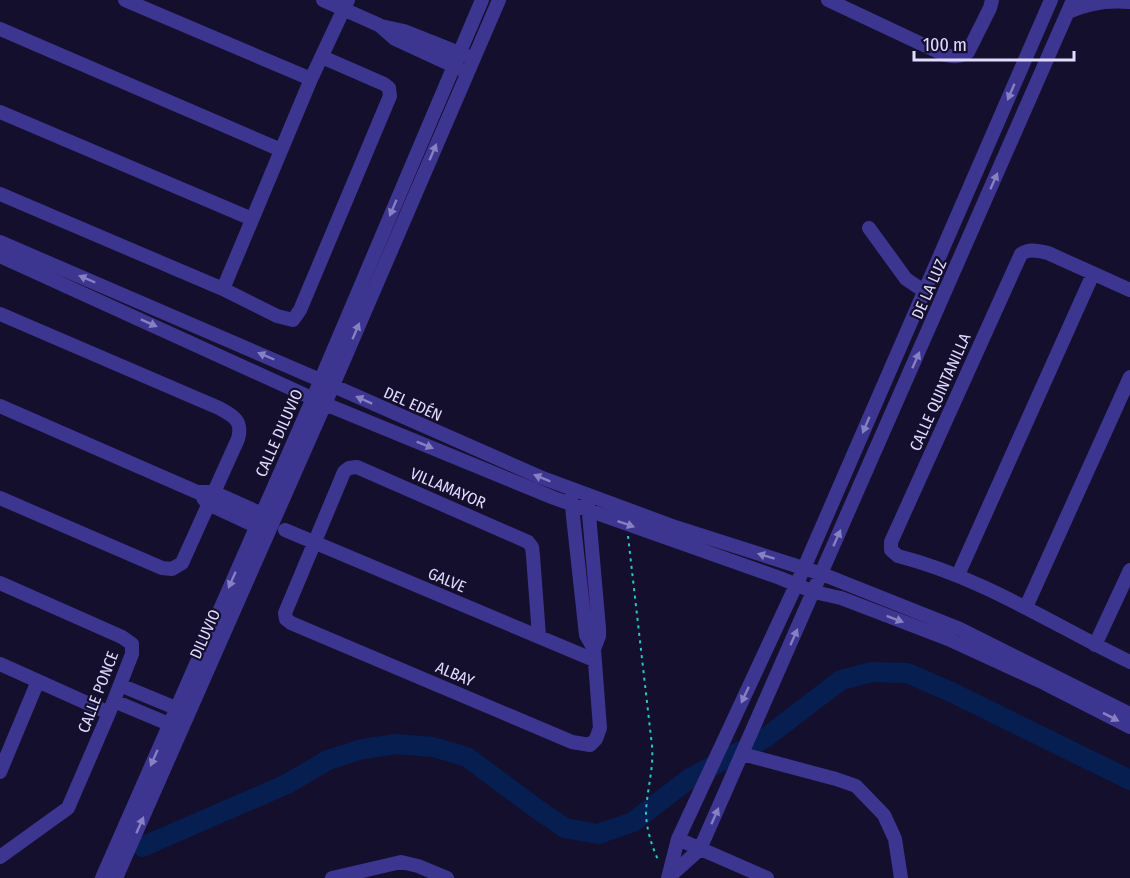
<svg xmlns="http://www.w3.org/2000/svg" width="1130" height="878" font-family="'Fira Sans Condensed',sans-serif">
	<style>
		.lines { fill: none; stroke-linecap: round; stroke-linejoin: round }
		.river { stroke: #061e50; stroke-width: 20 }
		.path { stroke: #25cac6; stroke-width: 2; stroke-dasharray: 3 4.5; stroke-linecap: butt }
		.minor { stroke: #3c3691; stroke-width: 14 }
		.oneway { fill: #8681c2 }
		.labels { text-anchor: middle; dominant-baseline: central; stroke-width: 4.5; stroke-linejoin: round; paint-order: stroke }
		.street-label { font-size: 16px; fill: #e1dcff; stroke: #150f2e }
	</style>
	<rect width="100%" height="100%" fill="#150f2e"/>
	<g class="lines">
		<path class="river" d="M142 847 287 784 328 760 362 749 397 744 433 747 467 757 537 809 565 828 598 834 633 822 690 778 765 738 841 680 872 672 907 673 949 691 1130 780"/>
		<path class="path" d="M628 536 652 746C654 768 647 789 646 812 646 828 652 847 659 862"/>
		<path class="minor" d="M125 0 311 79
			M323 0 379 25 395 39 460 69
			M828 0 945 55C954 57 960 57 968 52L990 8 992 0
			M1068 12C1088 3 1109 0 1130 2
			M381 26 404 31 467 56
			M0 29 281 150
			M0 112 252 219
			M0 194 223 289 277 316 293 320 300 310 390 96 389 88 384 84 322 57
			M869 228 906 279 924 291
			M0 242 320 380 540 477 675 527 822 574 960 629 1130 714
			M0 256 325 404 554 498 780 578 814 592 841 598 948 639 1044 683 1130 727
			M223 289 311 79 348 0
			M1130 290 1048 253C1038 251 1030 248 1021 254L891 542V550L898 556C981 577 1054 625 1130 662
			M0 314 219 408C234 416 243 421 238 439L182 563 172 569 162 568 0 498
			M0 406 197 492H213L269 517
			M203 498 208 504 262 529
			M588 503 599 628V636L594 649
			M285 530 594 660
			M958 575 1093 274
			M0 583 122 637 132 644V654L109 713 68 808 0 857
			M1026 607 1130 377
			M539 636 533 556 532 547 528 542 357 467 349 468 344 472 285 613 286 619 291 623 572 742 590 745 596 739 600 728 594 649 586 635 571 498
			M1095 645 1130 570
			M0 664 109 713
			M120 685 183 711
			M114 701 176 727
			M742 754 836 779 856 786 884 815 895 839 901 878
			M0 772 38 681
			M678 839 767 878
			M102 878 313 398 482 0
			M116 878 325 404 499 0
			M332 878 401 862 418 866 447 878
			M668 878 700 849 1073 0
			M668 878 678 839 804 568 1051 0"/>
	</g>
	<defs><path id="oneway-solid" d="M-6-.8H1V-3.2L6.5 0L1 3.2V.8H-6Z" transform="scale(1.5)"/></defs>
	<g class="oneway">
		<use href="#oneway-solid" transform="translate(1011 92) rotate(113)"/>
		<use href="#oneway-solid" transform="translate(433 152) rotate(-67)"/>
		<use href="#oneway-solid" transform="translate(994 181) rotate(-66)"/>
		<use href="#oneway-solid" transform="translate(393 208) rotate(113)"/>
		<use href="#oneway-solid" transform="translate(87 279) rotate(-157)"/>
		<use href="#oneway-solid" transform="translate(149 323) rotate(24)"/>
		<use href="#oneway-solid" transform="translate(356 331) rotate(-67)"/>
		<use href="#oneway-solid" transform="translate(266 356) rotate(-157)"/>
		<use href="#oneway-solid" transform="translate(916 360) rotate(-66)"/>
		<use href="#oneway-solid" transform="translate(364 400) rotate(-156)"/>
		<use href="#oneway-solid" transform="translate(866 425) rotate(113)"/>
		<use href="#oneway-solid" transform="translate(425 445) rotate(22)"/>
		<use href="#oneway-solid" transform="translate(542 478) rotate(-158)"/>
		<use href="#oneway-solid" transform="translate(626 524) rotate(19)"/>
		<use href="#oneway-solid" transform="translate(837 538) rotate(-66)"/>
		<use href="#oneway-solid" transform="translate(766 556) rotate(-163)"/>
		<use href="#oneway-solid" transform="translate(232 580) rotate(114)"/>
		<use href="#oneway-solid" transform="translate(895 619) rotate(21)"/>
		<use href="#oneway-solid" transform="translate(794 637) rotate(-66)"/>
		<use href="#oneway-solid" transform="translate(745 695) rotate(115)"/>
		<use href="#oneway-solid" transform="translate(1111 717) rotate(27)"/>
		<use href="#oneway-solid" transform="translate(154 758) rotate(114)"/>
		<use href="#oneway-solid" transform="translate(715 816) rotate(-66)"/>
		<use href="#oneway-solid" transform="translate(140 825) rotate(-66)"/>
	</g>
	<g class="labels">
		<g class="street-label">
			<text transform="translate(929 289) rotate(-66)">DE LA LUZ</text>
			<text transform="translate(940 392) rotate(-66)">CALLE QUINTANILLA</text>
			<text transform="translate(413 404) rotate(24)">DEL EDÉN</text>
			<text transform="translate(279 433) rotate(-66)">CALLE DILUVIO</text>
			<text transform="translate(448 488) rotate(23)">VILLAMAYOR</text>
			<text transform="translate(447 580) rotate(23)">GALVE</text>
			<text transform="translate(205 634) rotate(-66)">DILUVIO</text>
			<text transform="translate(455 674) rotate(23)">ALBAY</text>
			<text transform="translate(98 692) rotate(-69)">CALLE PONCE</text>
		</g>
	</g>
	<path d="M914 51v9h160v-9" fill="none" stroke="#e1dcff" stroke-width="3"/>
	<text x="923" y="51" font-size="18" fill="#e1dcff" stroke="#150f2e" stroke-width="4.5" paint-order="stroke">100 m</text>
</svg>
